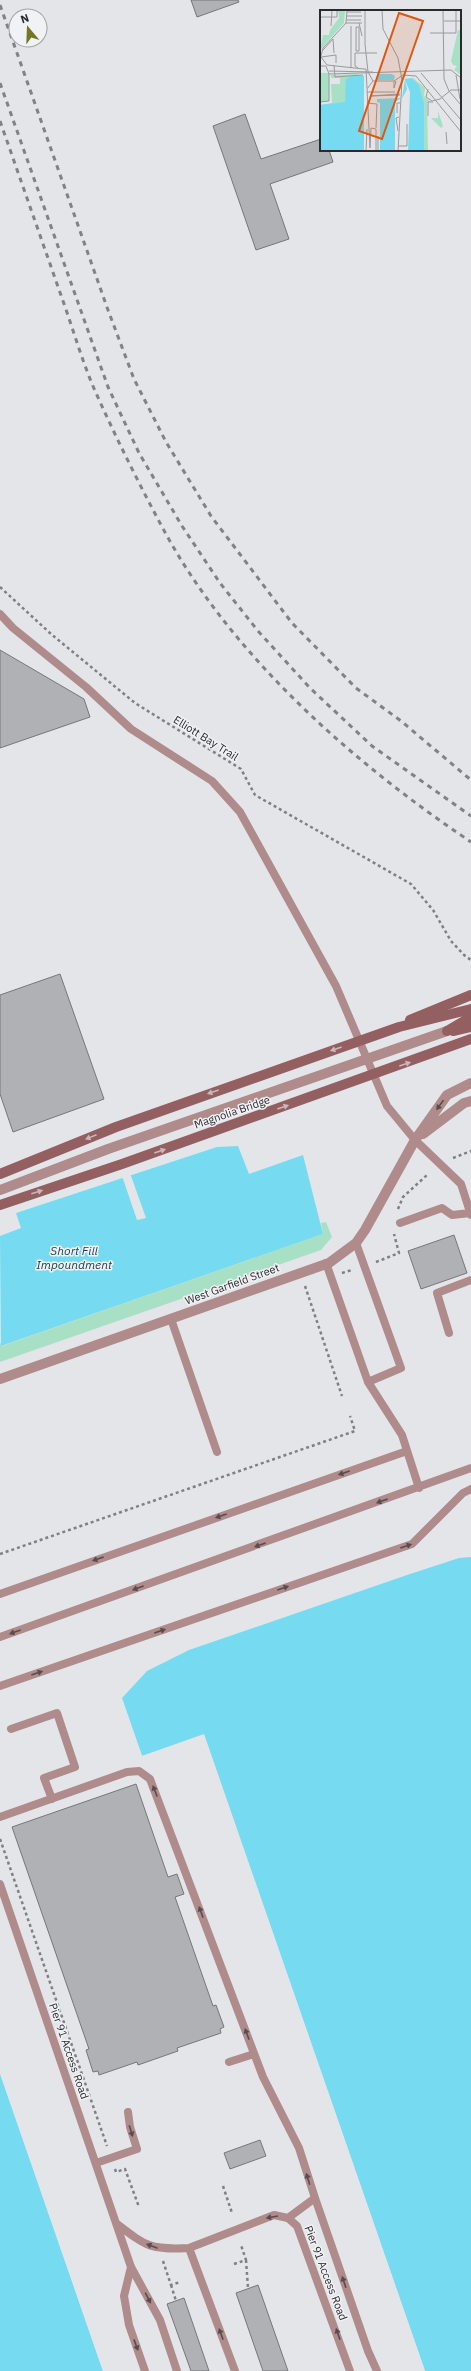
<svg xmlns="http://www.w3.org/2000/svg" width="471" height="2371" font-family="'IBM Plex Sans',sans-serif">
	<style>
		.green { fill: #a7e0c5 }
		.water { fill: #76dbf1 }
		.pier { fill: #e4e5e9 }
		.building { fill: #b0b1b4; stroke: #77777a }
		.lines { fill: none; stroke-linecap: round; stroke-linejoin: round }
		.path { stroke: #808083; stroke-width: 2.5; stroke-dasharray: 3 3; stroke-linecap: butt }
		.lane { stroke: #af8b8b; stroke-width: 8 }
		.street { stroke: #af8b8b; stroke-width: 10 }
		.secondary { stroke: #935f61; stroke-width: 10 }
		.rail { stroke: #818284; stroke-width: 3; stroke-dasharray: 5 5; stroke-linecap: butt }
		.oneway { fill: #cbb7ba }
		.oneway2 { fill: #594c4d }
		.labels { text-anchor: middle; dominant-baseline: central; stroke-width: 3; stroke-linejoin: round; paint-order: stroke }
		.street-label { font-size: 11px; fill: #2a2a2b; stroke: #f1f2f6 }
		.water-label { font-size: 12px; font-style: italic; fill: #0f3f48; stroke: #f1f2f6 }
		.inset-road { fill: none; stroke: #9a9a9d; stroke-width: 1 }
		.view { fill: #de570e; fill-opacity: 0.15; stroke: #de570e; stroke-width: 2 }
		.inset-edge { fill: none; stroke: #2a2a2b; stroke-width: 2 }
	</style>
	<rect width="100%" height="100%" fill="#e4e5e9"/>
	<path class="green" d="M326 1222 332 1237 321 1250 0 1362V1342L2 1346 323 1234 321 1223Z"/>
	<path class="water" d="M238 1146 249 1174 303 1155 323 1234 1 1346 0 1236 21 1228 16 1213 217 1147Z
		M471 1557V2371H425L204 1735 142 1756 122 1698 147 1671 189 1650 410 1574 459 1558Z
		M0 2074 103 2371H0Z"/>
	<path class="pier" d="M130 1173 146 1218 137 1220 122 1176 15 1213 16 1211Z
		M121 1696 142 1756 204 1734 425 2371H423L203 1737 141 1758 120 1699Z
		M0 2072 2 2073 105 2371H103Z"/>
	<path class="building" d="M191 0H238L239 2 197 17Z
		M245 114 261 159 321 139V150H329L333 162 270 184 289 239 256 250 213 126Z
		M0 650 84 699 90 717 0 748Z
		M60 974 104 1099 13 1132 0 1094V995Z
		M454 1235 467 1273 421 1289 408 1251Z
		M136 1784 168 1877 177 1874 184 1894 175 1897 213 2006 216 2005 224 2027 220 2029 221 2033 177 2048 178 2051 138 2065 137 2062 99 2075 98 2071 93 2072 86 2050 89 2049 12 1827Z
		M260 2140 266 2156 230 2169 224 2153Z
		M258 2285 288 2371H263L236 2293Z
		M184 2298 209 2371H191L167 2304Z"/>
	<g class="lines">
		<path class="path" d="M0 587 51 634 135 703 241 769 255 795 411 884 433 910 451 941 464 955 471 960
			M453 1158 471 1151
			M398 1209 403 1197 427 1175
			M376 1262 399 1253 394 1234
			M342 1273 352 1270
			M305 1286 342 1396
			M0 1554 355 1431 350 1416
			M0 1839 107 2146
			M115 2169 116 2172 125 2169 139 2207
			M223 2186 232 2213
			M246 2260 248 2288
			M163 2261 171 2285 180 2282
			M234 2264 246 2260 241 2245
			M171 2285 176 2301"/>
		<path class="lane" d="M0 614 13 628 86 687 131 729 212 781 240 812 336 986 387 1106 415 1140 461 1184 471 1215
			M400 1223 442 1208 452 1215 470 1213
			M326 1263 368 1382 401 1368 356 1243
			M171 1319 217 1452
			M449 1333 437 1293 471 1280
			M368 1382 402 1435 419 1488
			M0 1594 407 1451
			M0 1637 471 1468
			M0 1686 412 1544 463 1493 471 1489
			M11 1729 57 1713 75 1767 44 1778 52 1799
			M0 1817 127 1772 139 1771 150 1779 263 2077 299 2148 315 2198 288 2218
			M0 1884 131 2267 160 2320 177 2371
			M229 2062 254 2054
			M96 2163 137 2149 130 2127 128 2112
			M315 2198 368 2351 377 2371
			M117 2224C147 2247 151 2250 189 2248L235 2371
			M189 2248 274 2215 288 2218 297 2226 350 2371
			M131 2267 124 2296 129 2325 145 2371"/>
		<path class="street" d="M423 1134 464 1103 471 1101
			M0 1190 108 1149 447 1031
			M0 1379 329 1263 356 1243 365 1230 415 1140 447 1095 471 1083"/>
		<path class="secondary" d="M410 1020 471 995
			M447 1031 471 1017
			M453 1031 471 1027
			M0 1174 116 1127 399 1027 471 1009
			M0 1205 122 1164 471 1039"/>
		<path class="rail" d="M0 5 108 310 134 379 166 442 211 516 292 623 356 688 401 721 471 780
			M0 83 108 387 139 453 182 526 220 583 258 631 310 688 372 746 471 816
			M0 121C21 181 42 241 63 301 74 332 83 364 96 393 118 442 142 490 167 536 236 660 355 764 471 842"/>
	</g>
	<defs><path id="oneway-solid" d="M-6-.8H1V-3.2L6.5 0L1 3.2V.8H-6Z"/></defs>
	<g class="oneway">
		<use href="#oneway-solid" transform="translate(336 1049) rotate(161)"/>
		<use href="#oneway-solid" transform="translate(405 1064) rotate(-19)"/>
		<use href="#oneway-solid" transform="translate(213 1092) rotate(161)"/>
		<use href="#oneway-solid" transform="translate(283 1107) rotate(-19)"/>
		<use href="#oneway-solid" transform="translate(91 1137) rotate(158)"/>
		<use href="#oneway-solid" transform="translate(160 1151) rotate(-19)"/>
		<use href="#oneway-solid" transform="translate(37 1192) rotate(-18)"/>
	</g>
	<g class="oneway2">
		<use href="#oneway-solid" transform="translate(440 1105) rotate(126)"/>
		<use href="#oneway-solid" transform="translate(344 1473) rotate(161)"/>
		<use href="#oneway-solid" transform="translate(382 1501) rotate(160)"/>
		<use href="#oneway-solid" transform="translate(221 1516) rotate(161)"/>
		<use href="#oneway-solid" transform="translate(260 1545) rotate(160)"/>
		<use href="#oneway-solid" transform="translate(406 1546) rotate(-19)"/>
		<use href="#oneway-solid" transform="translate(98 1559) rotate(161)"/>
		<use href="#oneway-solid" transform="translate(138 1588) rotate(160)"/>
		<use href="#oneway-solid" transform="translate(283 1588) rotate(-19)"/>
		<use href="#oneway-solid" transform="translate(160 1631) rotate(-19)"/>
		<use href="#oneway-solid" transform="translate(15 1632) rotate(160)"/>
		<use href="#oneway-solid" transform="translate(37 1673) rotate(-19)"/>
		<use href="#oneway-solid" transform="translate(155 1791) rotate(-111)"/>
		<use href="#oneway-solid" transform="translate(201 1912) rotate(-110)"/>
		<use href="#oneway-solid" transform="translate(247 2034) rotate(-110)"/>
		<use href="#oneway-solid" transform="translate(131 2131) rotate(73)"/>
		<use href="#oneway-solid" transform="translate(308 2179) rotate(-107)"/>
		<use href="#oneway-solid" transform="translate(272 2217) rotate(170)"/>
		<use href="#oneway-solid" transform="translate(152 2246) rotate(-159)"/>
		<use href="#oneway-solid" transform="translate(344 2282) rotate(-109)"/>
		<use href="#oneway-solid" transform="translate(148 2298) rotate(62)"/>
		<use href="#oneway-solid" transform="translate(221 2334) rotate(-110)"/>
		<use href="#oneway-solid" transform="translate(338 2334) rotate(-109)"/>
		<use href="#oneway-solid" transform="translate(136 2345) rotate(70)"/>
	</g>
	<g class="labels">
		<g class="street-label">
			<text transform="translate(206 738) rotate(32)">Elliott Bay Trail</text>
			<text transform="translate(232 1112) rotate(-19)">Magnolia Bridge</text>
			<text transform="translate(232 1284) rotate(-20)">West Garfield Street</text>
			<text transform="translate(69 2051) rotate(71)">Pier 91 Access Road</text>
			<text transform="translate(326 2273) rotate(69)">Pier 91 Access Road</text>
		</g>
		<g class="water-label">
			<text x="74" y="1250">Short Fill<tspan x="74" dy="14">Impoundment</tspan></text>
		</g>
	</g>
	<g transform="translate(320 10)">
		<rect width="141" height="141" fill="#e4e5e9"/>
		<path d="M18 0H25L24 13 0 40 3 25H9L10 20 19 8ZM138 20H141V65L134 60 137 56 133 55 131 51ZM0 63H9V91L0 92ZM37 64 44 66 32 124 0 95 12 93 11 74H20V68H11V65ZM92 67 105 78 104 86 111 92H107L108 141H101ZM118 101 123 116 121 118 111 108H118Z" fill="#a7e0c5"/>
		<path d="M60 64H72L75 66 74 70H57V65ZM32 66H44V141H0V95L25 92 26 69ZM91 68 99 75 104 94V141H60V93H57V89L82 88 85 69Z" fill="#76dbf1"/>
		<path d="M85 70 90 82 88 141H75V92L83 87 87 79ZM44 87H46V141H44ZM56 87 57 92 60 93V141L58 95 55 93Z" fill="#e4e5e9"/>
		<path class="inset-road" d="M45 0V34L48 62 53 71M62 0 63 19 78 48 82 70 78 141M123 0 124 69 129 81 141 95M27 2H41M27 6H42M0 7H17V0M27 10H41M124 11H141M26 13H42M39 13 42 26M11 16 12 0M31 16V58M36 17H39V41H36ZM110 23H136V0M3 40 13 29 14 43M1 46 3 38 26 13 27 0M16 53V45L1 47 7 55 44 59M14 55 15 67 43 65M0 56H6L9 64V91L0 92M38 58 35 56V43H57M44 59H46L47 78M9 61 53 62M101 63 141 110M9 64 131 60 141 68M136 65 140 89M53 71H74L83 65 96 66 141 122M74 71V78L76 71M108 79 106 87 112 91 120 89 131 80H141M47 82H75M80 85 50 86 80 84M47 93 57 94 56 118M77 103V93H80M108 106V92H113M51 118 56 119V141M78 121 76 108 79 107M126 122 127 134M58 126V141M78 136H87V114M50 138 47 79 53 71M50 138 51 118M46 141 47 119"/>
		<path class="view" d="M79 3 103 11 62 129 39 121Z"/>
		<rect width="141" height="141" class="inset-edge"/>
	</g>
	<g transform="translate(28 28) rotate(341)"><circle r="19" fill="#f1f2f6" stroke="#a1a2a5"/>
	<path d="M0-3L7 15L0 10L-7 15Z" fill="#707822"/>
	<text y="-6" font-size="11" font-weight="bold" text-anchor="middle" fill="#2a2a2b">N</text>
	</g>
</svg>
